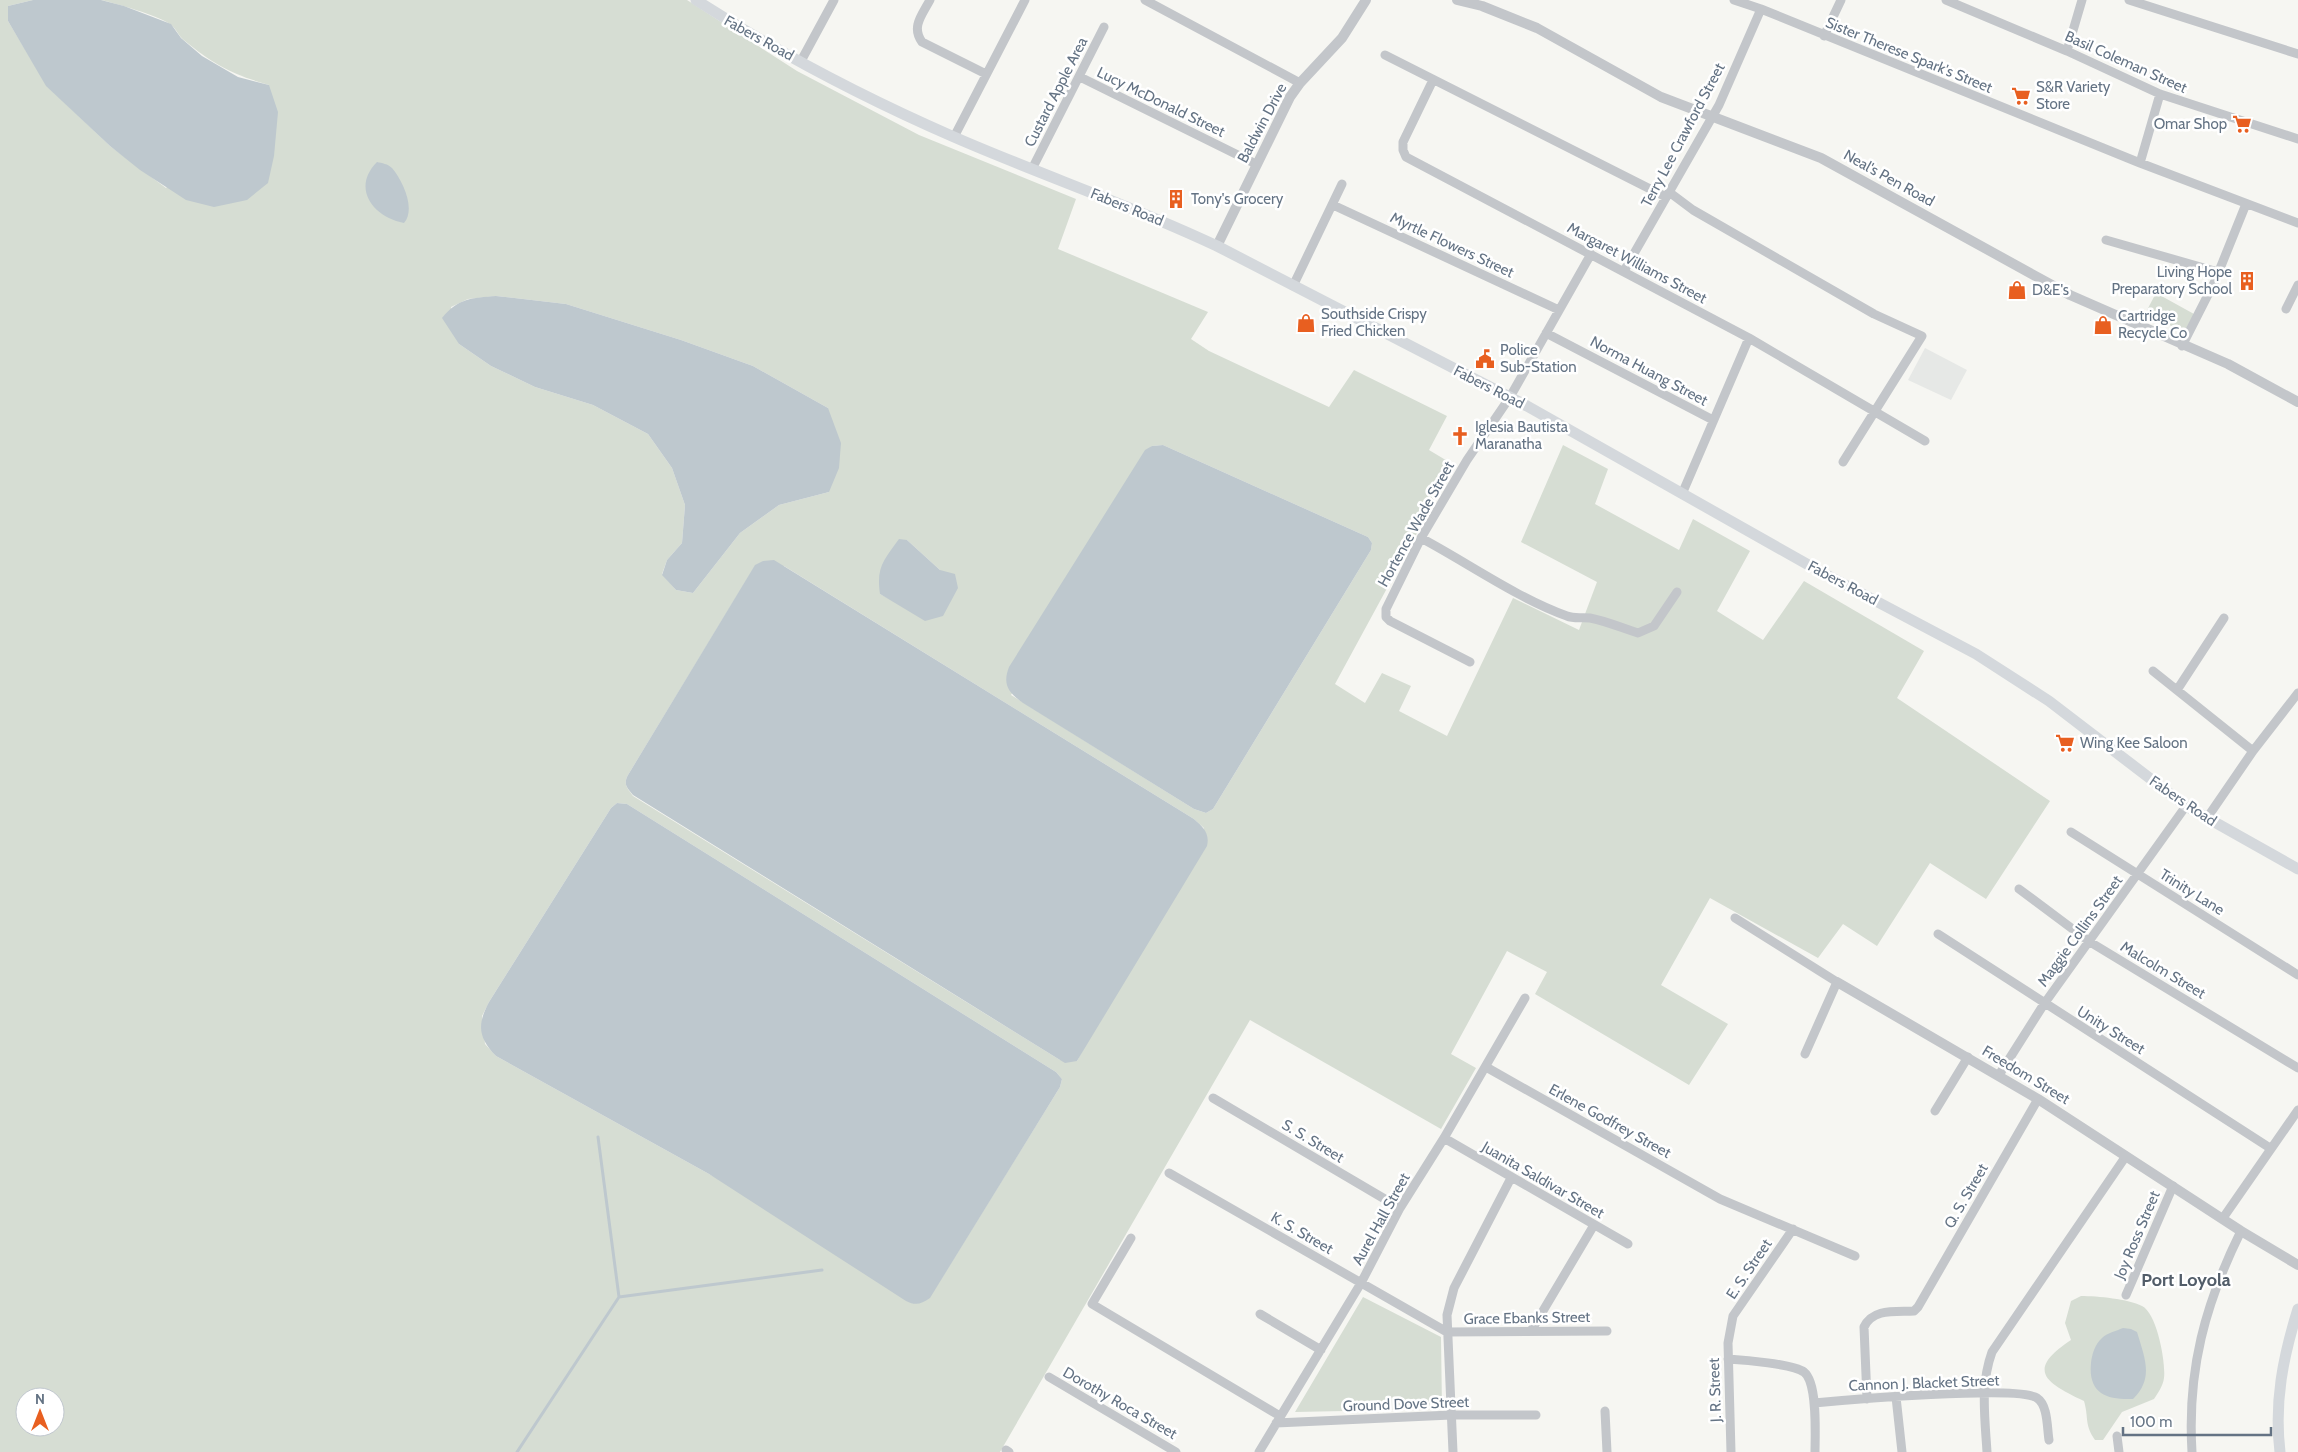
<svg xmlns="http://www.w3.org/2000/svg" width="2298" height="1452" font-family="Cabin,sans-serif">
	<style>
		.built { fill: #e6e8e6 }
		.green { fill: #d6ddd3; fill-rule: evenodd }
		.water { fill: #bec8ce }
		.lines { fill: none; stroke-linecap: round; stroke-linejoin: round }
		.stream { stroke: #bec8ce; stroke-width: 3 }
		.minor { stroke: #c3c6ca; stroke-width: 9 }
		.tertiary { stroke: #c3c6ca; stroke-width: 10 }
		.secondary { stroke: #d4d8dc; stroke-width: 11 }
		.labels { text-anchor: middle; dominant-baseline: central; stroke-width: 5; stroke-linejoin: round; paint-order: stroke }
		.street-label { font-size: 15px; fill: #647384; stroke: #fff }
		.poi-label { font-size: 15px; fill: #647384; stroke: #fff; text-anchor: start }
		.quarter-label { font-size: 18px; font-weight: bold; fill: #525d69; stroke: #fff }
	</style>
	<rect width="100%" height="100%" fill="#f6f6f2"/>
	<path class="built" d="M1925 348 1967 370 1951 400 1908 380Z"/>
	<path class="green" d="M0 0H33L8 6V21L47 86 110 146 166 188 269 85C234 75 214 65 185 41 179 37 176 28 170 24 156 15 118 4 101 0H687L797 71 919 135 1076 199 1058 249 1208 312 1191 339 1209 351 1329 407 1354 370 1447 416 1429 450 1454 465 1335 684 1365 703 1382 673 1411 686 1399 711 1447 736 1513 598 1579 630 1597 582 1521 542 1563 445 1608 469 1595 504 1679 550 1693 519 1750 551 1717 611 1763 640 1804 581 1924 651 1897 698 2050 801 1986 899 1930 863 1877 946 1843 924 1818 958 1710 898 1661 985 1728 1024 1689 1085 1535 994 1547 972 1507 951 1451 1054 1476 1068 1441 1129 1250 1020 1000 1452H0ZM496 296 566 304 681 340 753 366 828 408 829 492 779 505 740 533 693 593 676 590 662 574 667 560 682 543 685 505 672 468 648 434 593 405 535 387 491 366 459 344 451 307 468 299ZM1163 445 1368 537 1372 543 1371 550 1213 809 1206 813 1194 809 1011 695 1152 446ZM907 540 940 570 899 604 880 594ZM755 566H784L1194 819 1204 828 1077 1061 1060 1060 633 796C627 788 623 784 628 775ZM617 803 627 804 1056 1072 1062 1079 1060 1087 935 1289 709 1174 496 1056 485 1044 482 1016 489 1002 611 808ZM25 1397H55V1427H25Z
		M2156 293 2194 314 2184 333 2146 312Z
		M2081 1296C2098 1296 2128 1299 2142 1306 2157 1313 2166 1363 2164 1378 2163 1386 2158 1393 2154 1399L2122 1412 2103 1440H2095C2084 1424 2089 1418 2084 1401 2047 1383 2024 1371 2071 1340L2065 1323 2071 1301Z
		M1363 1297 1441 1337 1442 1409 1295 1412Z"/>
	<path class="water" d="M33 0H101L124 6 171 24 181 38 202 56 238 77 269 85 278 112 274 156 268 183 247 200 214 207 186 200 140 170 110 146 46 86 8 21V6Z
		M377 162C382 163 388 164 392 168 403 181 416 209 404 223 373 217 351 188 377 162Z
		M496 296 566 304 681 340 753 366 828 408 841 443 839 468 829 492 779 505 740 533 693 593 676 590 662 575 667 560 682 543 685 505 672 468 648 434 593 405 535 387 491 366 459 344 442 318C458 298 472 298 496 296Z
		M1163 445 1368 537 1372 543 1371 550 1213 809 1206 813 1194 809 1023 703C1009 693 1002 685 1009 667L1145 450 1152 446Z
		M899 539 907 540 940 570 955 574 958 588 943 616 925 621 880 594C876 567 884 560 899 539Z
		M774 560 1194 819C1203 827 1210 833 1207 846L1077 1061 1065 1063 1060 1060 633 795C627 788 623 784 628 775L755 565 763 561Z
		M617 803 627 804 1056 1072 1062 1079 1060 1087 930 1298C921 1304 916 1306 906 1301L709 1174 496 1056C478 1037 477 1025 489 1002L611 808Z
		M2123 1328 2131 1329 2137 1332C2145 1359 2154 1378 2133 1399 2106 1400 2088 1393 2091 1363 2092 1354 2095 1344 2102 1338 2107 1333 2116 1331 2123 1328Z"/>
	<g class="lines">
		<path class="stream" d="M619 1297 822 1270
			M517 1452 619 1297 598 1137"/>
		<path class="minor" d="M930 0C922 15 911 27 922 42L986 74
			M1145 0 1300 83
			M1734 0 1761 9 2140 163 2298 223
			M1946 0 2067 51 2160 94 2298 139
			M2129 0 2298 54
			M1824 36 1841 0
			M2067 51 2082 0
			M1385 55 1666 197
			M801 61 834 0
			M1080 77 1256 164
			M1433 80 1403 142V150L1406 157 1749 338 1925 441
			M954 137 1025 0
			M2140 163 2160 94
			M1032 169 1104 27
			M1669 192 1693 210 1874 314 1922 336 1843 462
			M1333 205 1559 310
			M2106 240 2218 272
			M1624 271 1719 105 1761 9
			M1293 286 1342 184
			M2286 309 2298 285
			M1546 333 1713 420
			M2182 346 2215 281 2246 204
			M1682 494 1749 338
			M1421 538C1468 563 1517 598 1567 616 1574 619 1582 617 1590 618 1606 621 1622 628 1638 633L1654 626 1677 592
			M1470 662 1390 621 1386 617V609L1421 538 1467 460 1510 397 1591 254
			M2153 671 2253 751
			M2177 690 2224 618
			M2207 818 2253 751 2298 693
			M2071 832 2298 975
			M2019 889 2090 942 2298 1068
			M1735 918 1837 982 1805 1054
			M1938 934 2270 1148
			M1486 1067 1720 1199 1855 1256
			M1999 1075 2044 1004 2186 806
			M1213 1098 1400 1208
			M1935 1111 1968 1057
			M1444 1138 1628 1244
			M1169 1173 1447 1332 1607 1331
			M2223 1218 2298 1110
			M1131 1238 1092 1304 1280 1416
			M2126 1295 2173 1186
			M1260 1314 1321 1350
			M1531 1331 1594 1225
			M1728 1359C1744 1360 1793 1364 1804 1372 1818 1383 1815 1435 1815 1452
			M1049 1377 1176 1452
			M1896 1397 1902 1452
			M1867 1399 1864 1327C1873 1308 1896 1312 1914 1311L1918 1307 2038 1099
			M1814 1403C1846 1400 2019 1385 2037 1398 2048 1405 2047 1428 2049 1440
			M1605 1411 1607 1452
			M1276 1423 1451 1415H1536
			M2117 1436 2119 1452
			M1006 1450 1009 1452
			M1259 1452 1361 1283 1400 1208 1444 1138 1525 998
			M1453 1452 1447 1315 1454 1288 1511 1178
			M1731 1452 1728 1343 1733 1316 1793 1229
			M1987 1452C1985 1418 1980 1385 1992 1352L2126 1156
			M2192 1452C2187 1370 2205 1304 2241 1231"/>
		<path class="tertiary" d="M1457 0 1482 6 1537 28 1661 97 1821 158 2070 295 2228 364 2298 402
			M1217 246 1290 97 1300 83 1342 38 1366 0
			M1837 982 2038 1099 2241 1231 2298 1265"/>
		<path class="secondary" d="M696 0C775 51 867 99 954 137 1041 175 1131 205 1217 246L1527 406 1821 572 1976 654 2049 701 2186 806 2298 869
			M2280 1452C2274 1402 2283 1357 2298 1309"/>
	</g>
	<defs>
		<g id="supermarket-bare" transform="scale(1.5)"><path d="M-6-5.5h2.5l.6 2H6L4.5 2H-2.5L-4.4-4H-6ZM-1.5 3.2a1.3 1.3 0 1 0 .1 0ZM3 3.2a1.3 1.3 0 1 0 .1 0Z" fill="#e85f20" stroke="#fff" stroke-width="2.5" paint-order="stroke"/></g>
		<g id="building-bare" transform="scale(1.5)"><path d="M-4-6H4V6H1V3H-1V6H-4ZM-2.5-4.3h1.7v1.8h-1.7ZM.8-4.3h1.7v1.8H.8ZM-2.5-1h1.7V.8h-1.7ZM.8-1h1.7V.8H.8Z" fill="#e85f20" stroke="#fff" stroke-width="2.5" paint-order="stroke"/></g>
		<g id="shop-bare" transform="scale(1.5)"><path d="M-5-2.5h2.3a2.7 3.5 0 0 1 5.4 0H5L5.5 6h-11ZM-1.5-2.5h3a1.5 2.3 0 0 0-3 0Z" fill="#e85f20" stroke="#fff" stroke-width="2.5" paint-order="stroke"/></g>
		<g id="civic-bare" transform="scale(1.5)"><path d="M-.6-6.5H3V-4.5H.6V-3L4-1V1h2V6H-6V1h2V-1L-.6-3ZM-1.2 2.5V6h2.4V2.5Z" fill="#e85f20" stroke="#fff" stroke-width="2.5" paint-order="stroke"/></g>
		<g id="church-bare" transform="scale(1.5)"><path d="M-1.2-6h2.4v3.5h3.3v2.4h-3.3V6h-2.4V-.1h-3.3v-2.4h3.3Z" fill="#e85f20" stroke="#fff" stroke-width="2.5" paint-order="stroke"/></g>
	</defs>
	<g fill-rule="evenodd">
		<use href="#supermarket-bare" x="2021" y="96"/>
		<use href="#supermarket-bare" x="2242" y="124"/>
		<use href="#building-bare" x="1176" y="199"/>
		<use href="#building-bare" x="2247" y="281"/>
		<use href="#shop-bare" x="2017" y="290"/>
		<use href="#shop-bare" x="1306" y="323"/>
		<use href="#shop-bare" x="2103" y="325"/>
		<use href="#civic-bare" x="1485" y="359"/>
		<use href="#church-bare" x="1460" y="436"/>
		<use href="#supermarket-bare" x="2065" y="743"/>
	</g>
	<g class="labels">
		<g class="street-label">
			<text transform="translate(759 38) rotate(29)">Fabers Road</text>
			<text transform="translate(1909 55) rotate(22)">Sister Therese Spark's Street</text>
			<text transform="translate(2126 62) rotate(24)">Basil Coleman Street</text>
			<text transform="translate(1056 92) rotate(-63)">Custard Apple Area</text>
			<text transform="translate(1161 102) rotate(26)">Lucy McDonald Street</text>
			<text transform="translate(1262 123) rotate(-62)">Baldwin Drive</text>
			<text transform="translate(1683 135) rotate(-62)">Terry Lee Crawford Street</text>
			<text transform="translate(1889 178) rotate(29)">Neal's Pen Road</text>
			<text transform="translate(1127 207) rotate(22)">Fabers Road</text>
			<text transform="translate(1452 245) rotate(25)">Myrtle Flowers Street</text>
			<text transform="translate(1637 263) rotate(28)">Margaret Williams Street</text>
			<text transform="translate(1649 371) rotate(28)">Norma Huang Street</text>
			<text transform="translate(1489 387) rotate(27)">Fabers Road</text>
			<text transform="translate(1416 524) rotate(-61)">Hortence Wade Street</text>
			<text transform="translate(1843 583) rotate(28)">Fabers Road</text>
			<text transform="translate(2183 801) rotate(34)">Fabers Road</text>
			<text transform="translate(2192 892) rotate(32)">Trinity Lane</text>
			<text transform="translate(2080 931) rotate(-54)">Maggie Collins Street</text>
			<text transform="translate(2163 970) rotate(31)">Malcolm Street</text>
			<text transform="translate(2111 1030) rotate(32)">Unity Street</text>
			<text transform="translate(2026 1075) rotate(31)">Freedom Street</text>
			<text transform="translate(1610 1121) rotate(29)">Erlene Godfrey Street</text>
			<text transform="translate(1313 1141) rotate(31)">S. S. Street</text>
			<text transform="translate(1543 1180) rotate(30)">Juanita Saldivar Street</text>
			<text transform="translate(1966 1196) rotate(-60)">Q. S. Street</text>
			<text transform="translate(1381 1219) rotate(-61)">Aurel Hall Street</text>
			<text transform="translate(1302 1233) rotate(30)">K. S. Street</text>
			<text transform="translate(2137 1235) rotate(-67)">Joy Ross Street</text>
			<text transform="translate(1749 1269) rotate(-56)">E. S. Street</text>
			<text transform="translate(1527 1318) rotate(-1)">Grace Ebanks Street</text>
			<text transform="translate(1924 1383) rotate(-2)">Cannon J. Blacket Street</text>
			<text transform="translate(1715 1390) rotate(-92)">J. R. Street</text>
			<text transform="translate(1120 1403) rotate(30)">Dorothy Roca Street</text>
			<text transform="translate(1406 1404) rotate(-2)">Ground Dove Street</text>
		</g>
		<g class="poi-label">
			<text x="2036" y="87">S&amp;R Variety<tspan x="2036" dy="17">Store</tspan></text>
			<text x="2227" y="124" text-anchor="end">Omar Shop</text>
			<text x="1191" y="199">Tony's Grocery</text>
			<text x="2232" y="272" text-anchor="end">Living Hope<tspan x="2232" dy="17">Preparatory School</tspan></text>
			<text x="2032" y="290">D&amp;E's</text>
			<text x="1321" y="314">Southside Crispy<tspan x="1321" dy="17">Fried Chicken</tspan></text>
			<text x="2118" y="316">Cartridge<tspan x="2118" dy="17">Recycle Co</tspan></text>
			<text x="1500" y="350">Police<tspan x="1500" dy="17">Sub-Station</tspan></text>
			<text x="1475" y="427">Iglesia Bautista<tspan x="1475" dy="17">Maranatha</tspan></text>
			<text x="2080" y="743">Wing Kee Saloon</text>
		</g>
		<g class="quarter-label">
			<text x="2186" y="1280">Port Loyola</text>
		</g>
	</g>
	<g transform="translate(40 1412)"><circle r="24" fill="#ffffff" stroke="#c1c7ce"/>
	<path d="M0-4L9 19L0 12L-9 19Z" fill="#e85f20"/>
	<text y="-8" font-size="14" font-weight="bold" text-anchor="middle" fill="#647384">N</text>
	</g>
	<path d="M2123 1427v8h148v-8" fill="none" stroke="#647384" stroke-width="2.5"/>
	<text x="2130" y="1427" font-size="15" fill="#647384" stroke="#ffffff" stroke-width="4" paint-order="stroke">100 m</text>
</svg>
